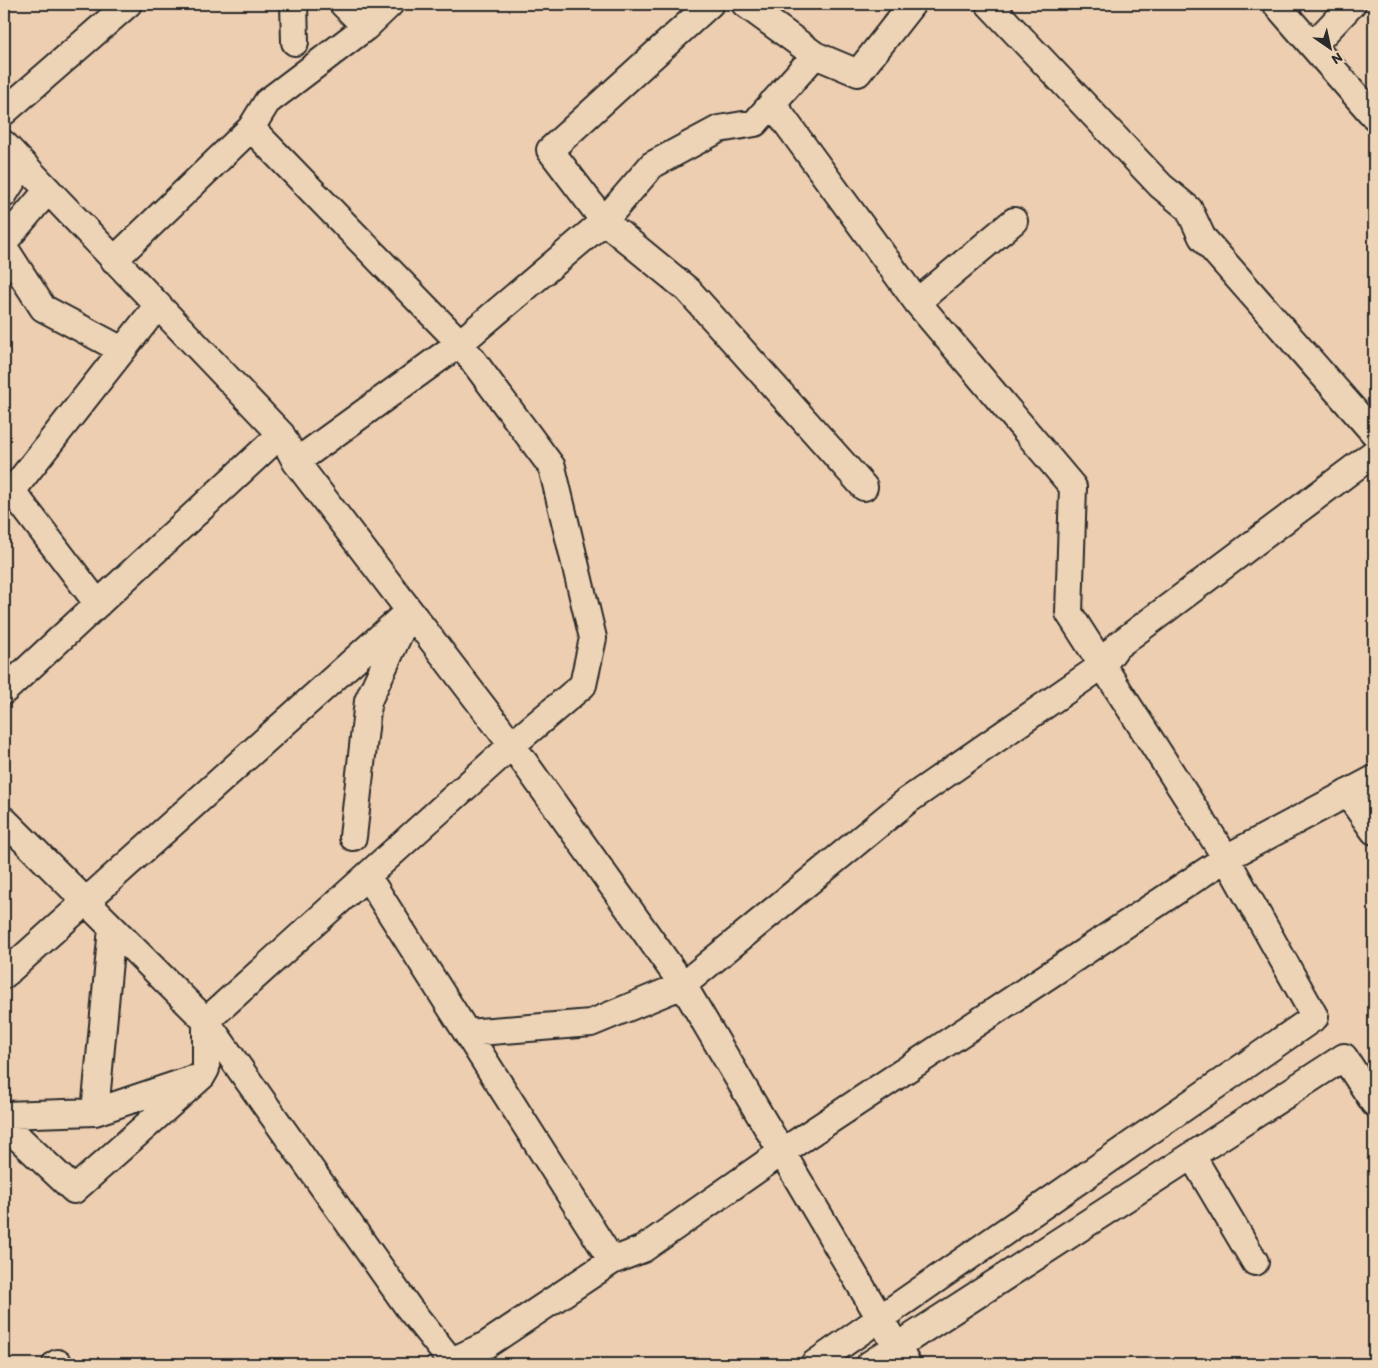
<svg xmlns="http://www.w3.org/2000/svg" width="1378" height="1368" font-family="Itim,sans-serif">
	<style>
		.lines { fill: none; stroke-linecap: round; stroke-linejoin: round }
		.street-casing { stroke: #2b2b2b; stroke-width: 30 }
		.street { stroke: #eed4b6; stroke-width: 26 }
	</style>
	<rect width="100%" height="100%" fill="#edceb1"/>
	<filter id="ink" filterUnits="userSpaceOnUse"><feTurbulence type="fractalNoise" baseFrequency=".02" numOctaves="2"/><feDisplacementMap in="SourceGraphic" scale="10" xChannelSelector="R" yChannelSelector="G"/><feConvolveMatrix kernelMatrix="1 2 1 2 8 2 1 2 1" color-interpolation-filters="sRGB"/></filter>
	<g filter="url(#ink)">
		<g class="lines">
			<g class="street-casing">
				<path id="street" d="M294 4 295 42
					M343 4 366 27
					M710 4 550 150 604 221 688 290 864 487
					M745 4 815 55 858 73 912 4
					M989 4 1161 186 1189 209 1202 237 1374 433
					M1276 4 1374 116
					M1313 45 1352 4
					M772 103 917 302 1073 487 1069 613 1226 858 1315 1017 814 1364
					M4 112 128 4
					M4 144 281 434 296 462 512 745 683 985 907 1364
					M4 194 23 164
					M4 242 48 190
					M4 247 43 308 122 350
					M114 260 251 128 267 102 366 27 390 4
					M917 302 1014 221
					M296 462 460 343 604 221 652 165 719 129 755 123 815 55
					M12 491 98 604
					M4 498 12 491 158 305
					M4 691 281 434
					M1347 793 1374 831
					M4 820 206 1021 408 1307 447 1356 458 1358 486 1345 612 1261 643 1249 782 1152 1226 858 1374 779
					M353 837 368 701 405 621
					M367 876 612 1261
					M4 975 409 611
					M467 1033 591 1023 683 985 907 801 1103 665 1117 646 1374 453
					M95 1112 112 928
					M4 1115 95 1112 193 1079
					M4 1124 74 1190 202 1076 206 1069V1021L512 745 583 685 593 638 552 467 460 343 251 128
					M1192 1156 1255 1262
					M56 1364 58 1363 59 1364
					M870 1364 1344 1057 1374 1103"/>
			</g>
			<use href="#street" class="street"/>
		</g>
	</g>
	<rect width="1378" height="1368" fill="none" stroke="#eed4b6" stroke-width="20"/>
	<rect x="10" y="10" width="1358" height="1348" fill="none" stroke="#2b2b2b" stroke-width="2" filter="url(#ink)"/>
	<g transform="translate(1330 48) rotate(146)" stroke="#eed4b6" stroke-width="4" paint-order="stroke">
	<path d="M0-4L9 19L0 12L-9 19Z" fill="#2b2b2b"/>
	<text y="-8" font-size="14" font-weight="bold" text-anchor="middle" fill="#2b2b2b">N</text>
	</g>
</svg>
